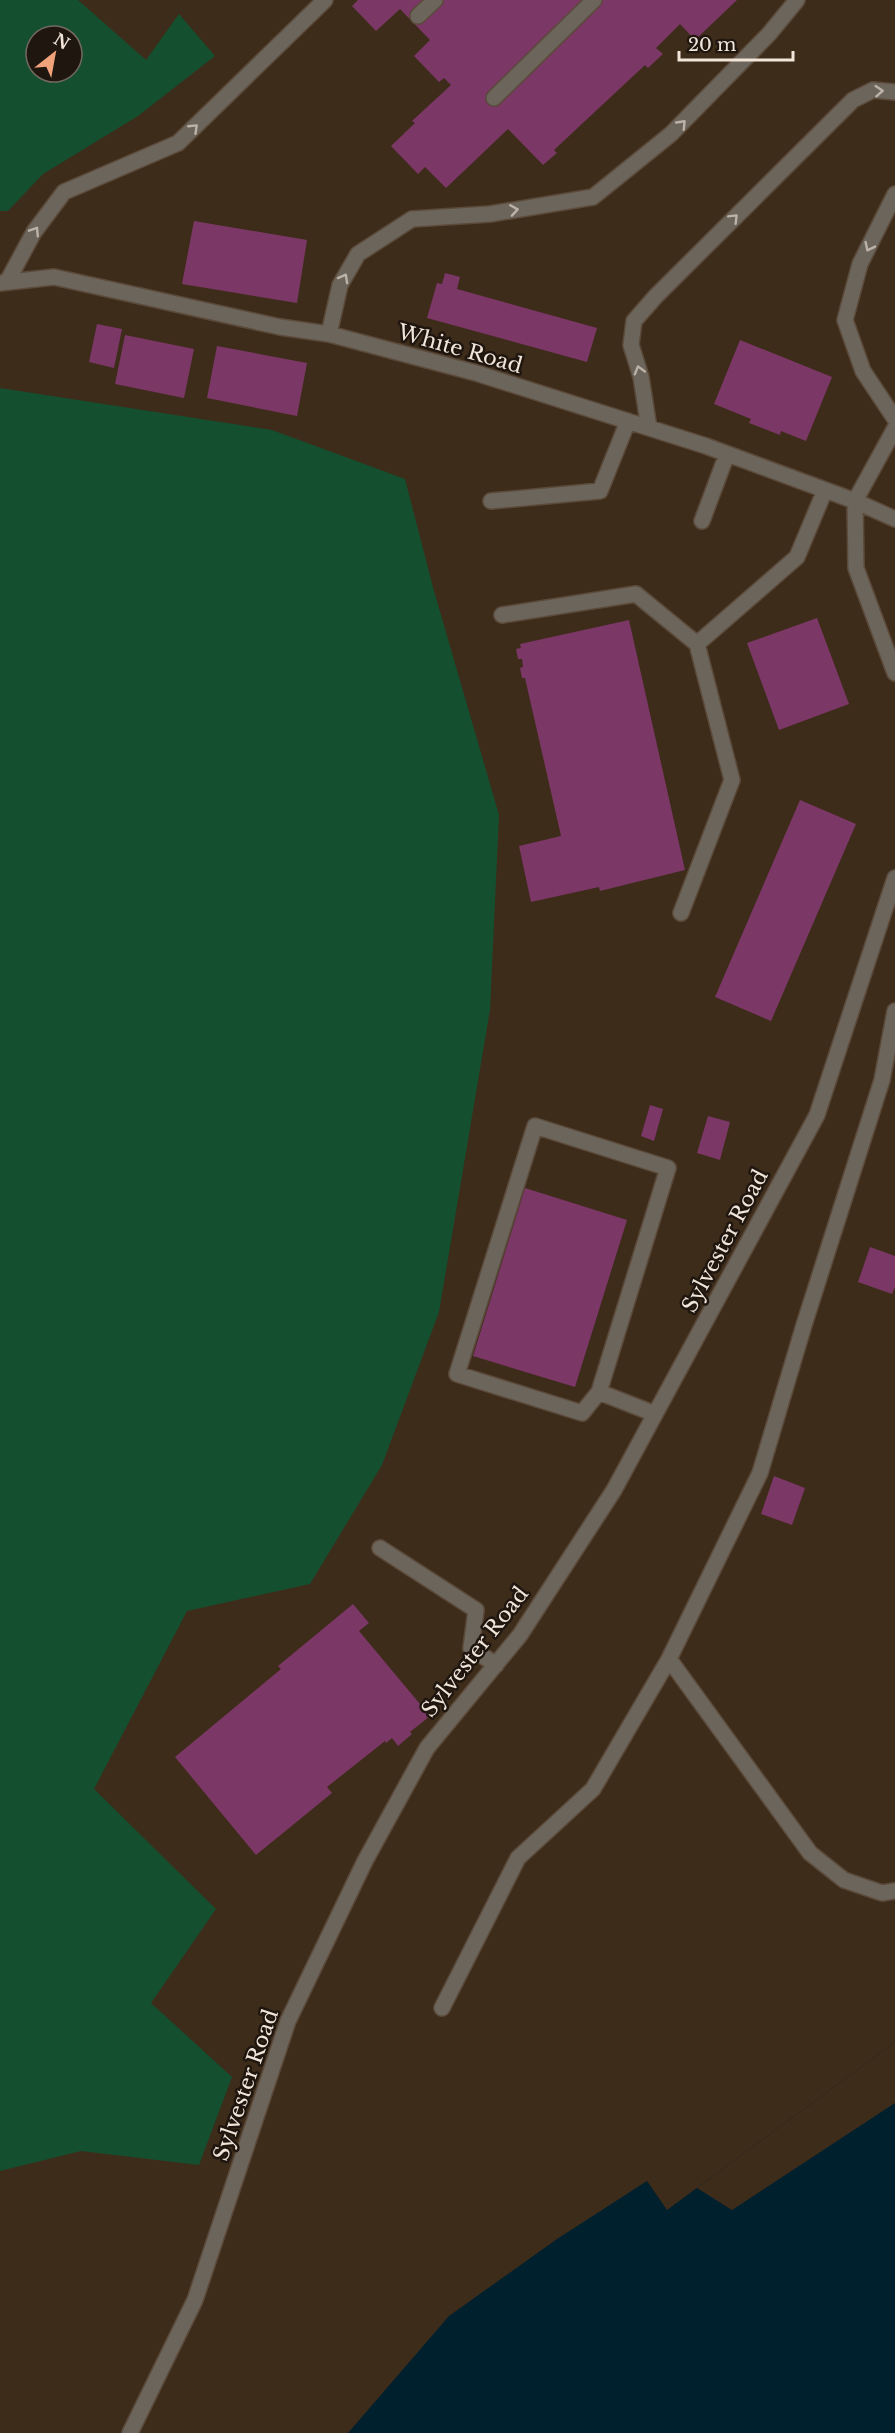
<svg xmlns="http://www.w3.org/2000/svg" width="895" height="2433" font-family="'Libre Baskerville',serif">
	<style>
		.green { fill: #144f2f; fill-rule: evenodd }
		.water { fill: #00202d }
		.pier { fill: #3e2c1b }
		.building { fill: #7b3765 }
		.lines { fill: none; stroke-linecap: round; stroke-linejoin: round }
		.minor-casing { stroke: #5b4a3a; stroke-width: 18 }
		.minor { stroke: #6c655b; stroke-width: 15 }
		.oneway { stroke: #bcb2a7 }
		.labels { text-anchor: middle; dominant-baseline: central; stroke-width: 5; stroke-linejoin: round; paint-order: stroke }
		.street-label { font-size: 21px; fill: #f1e5da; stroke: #1f160f }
	</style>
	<rect width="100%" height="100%" fill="#3e2c1b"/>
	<path class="green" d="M0 0H78L146 60 179 14 215 56 138 116 43 174 8 211H0ZM36 36H72V72H36Z
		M0 388 272 430 405 479 434 591 499 815 490 1010 439 1312 382 1465 310 1584 187 1611 94 1789 216 1909 151 2003 232 2077 199 2165 81 2151 0 2171Z"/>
	<path class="water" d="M895 2042V2433H348L449 2316 557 2239 647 2181 667 2210Z"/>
	<path class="pier" d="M895 2042V2103L732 2210 697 2188Z"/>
	<path class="building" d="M358 0H737L695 40 680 24 656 48 663 54 648 68 645 65 554 150 557 153 543 165 508 129 446 188 425 167 418 174 391 146 415 123 412 121 451 85 444 78 439 82 414 56 430 40 400 9 376 31 352 6Z
		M194 221 307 240 297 303 182 284Z
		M445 273 460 277 457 289 597 328 587 362 427 318 437 283 442 284Z
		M97 324 122 329 114 368 89 362Z
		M125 335 194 349 184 398 115 384Z
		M740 340 832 377 806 441 781 431 780 435 749 423 751 419 714 404Z
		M217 346 307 363 297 416 207 398Z
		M817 618 849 704 779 730 747 643Z
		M629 620 685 870 600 891 599 887 531 902 519 846 561 836 525 678H522L520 668 523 667 522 659H518L516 649 521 648 520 644Z
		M800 800 856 824 771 1021 715 997Z
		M650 1105 663 1109 654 1141 641 1136Z
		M708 1116 730 1122 720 1160 697 1153Z
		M525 1188 627 1220 575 1387 473 1356Z
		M870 1247 895 1256V1287L892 1294 858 1282Z
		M774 1476 805 1488 792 1525 761 1514Z
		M353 1604 369 1623 359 1631 430 1716 410 1732 412 1734 398 1746 392 1738 386 1743 385 1741 327 1787 332 1793 256 1855 175 1757 281 1669 278 1666Z"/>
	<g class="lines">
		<g class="minor-casing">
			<path id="minor" d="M418 16 435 0
				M494 98 594 0
				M895 194 860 264 845 320 863 371 895 419
				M7 282 34 232 64 192 178 143 325 0
				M0 283 54 277 280 327 329 334 476 373 706 446 855 501 895 519
				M329 334 340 285 358 254 412 219 490 214 593 197 671 134 769 34 797 0
				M649 428 641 377 631 345 634 321 656 296 853 100 873 90 895 92
				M895 428 855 501 856 568 895 673
				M491 501 600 491 628 421
				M702 521 727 454
				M502 615 636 594 697 644 797 557 825 490
				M681 913 732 780 697 644
				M535 1126 668 1168 599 1392 582 1413 457 1374Z
				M599 1392 655 1414
				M380 1548 476 1610 471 1648 496 1665
				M669 1659 810 1853 844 1880 882 1893 895 1891
				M442 2008 518 1858 593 1789 669 1659 760 1473 804 1325 882 1080 895 1011
				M130 2433 195 2300 288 2021 365 1861 427 1748 520 1635 614 1490 817 1115 895 878"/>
		</g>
		<use href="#minor" class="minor"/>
	</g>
	<defs><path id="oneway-chevron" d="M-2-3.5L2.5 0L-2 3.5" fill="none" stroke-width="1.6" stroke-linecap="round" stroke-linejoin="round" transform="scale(1.5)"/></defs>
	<g class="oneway">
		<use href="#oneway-chevron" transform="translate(879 91) rotate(-4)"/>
		<use href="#oneway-chevron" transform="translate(682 124) rotate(-46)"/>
		<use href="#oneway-chevron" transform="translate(194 128) rotate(-44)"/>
		<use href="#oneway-chevron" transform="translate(514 210) rotate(-9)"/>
		<use href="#oneway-chevron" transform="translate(734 218) rotate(-45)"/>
		<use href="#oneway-chevron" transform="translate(35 231) rotate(-57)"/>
		<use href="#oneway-chevron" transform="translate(869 247) rotate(116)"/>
		<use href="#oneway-chevron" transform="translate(344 278) rotate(-61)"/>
		<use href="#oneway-chevron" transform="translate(639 370) rotate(-106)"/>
	</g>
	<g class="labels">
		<g class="street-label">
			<text transform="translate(460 349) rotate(16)">White Road</text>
			<text transform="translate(725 1241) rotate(-62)">Sylvester Road</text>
			<text transform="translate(475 1652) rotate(-52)">Sylvester Road</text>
			<text transform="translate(246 2085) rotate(-71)">Sylvester Road</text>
		</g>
	</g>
	<g transform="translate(54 54) rotate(31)"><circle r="28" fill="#1f160f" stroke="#736960" stroke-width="1.5"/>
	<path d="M0-4.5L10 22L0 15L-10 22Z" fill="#f0a27a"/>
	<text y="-9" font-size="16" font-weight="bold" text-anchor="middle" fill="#f1e5da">N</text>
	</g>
	<path d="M679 51v9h114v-9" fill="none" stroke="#f1e5da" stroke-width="3"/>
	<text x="688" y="51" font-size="18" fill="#f1e5da" stroke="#1f160f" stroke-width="4.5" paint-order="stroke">20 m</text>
</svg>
